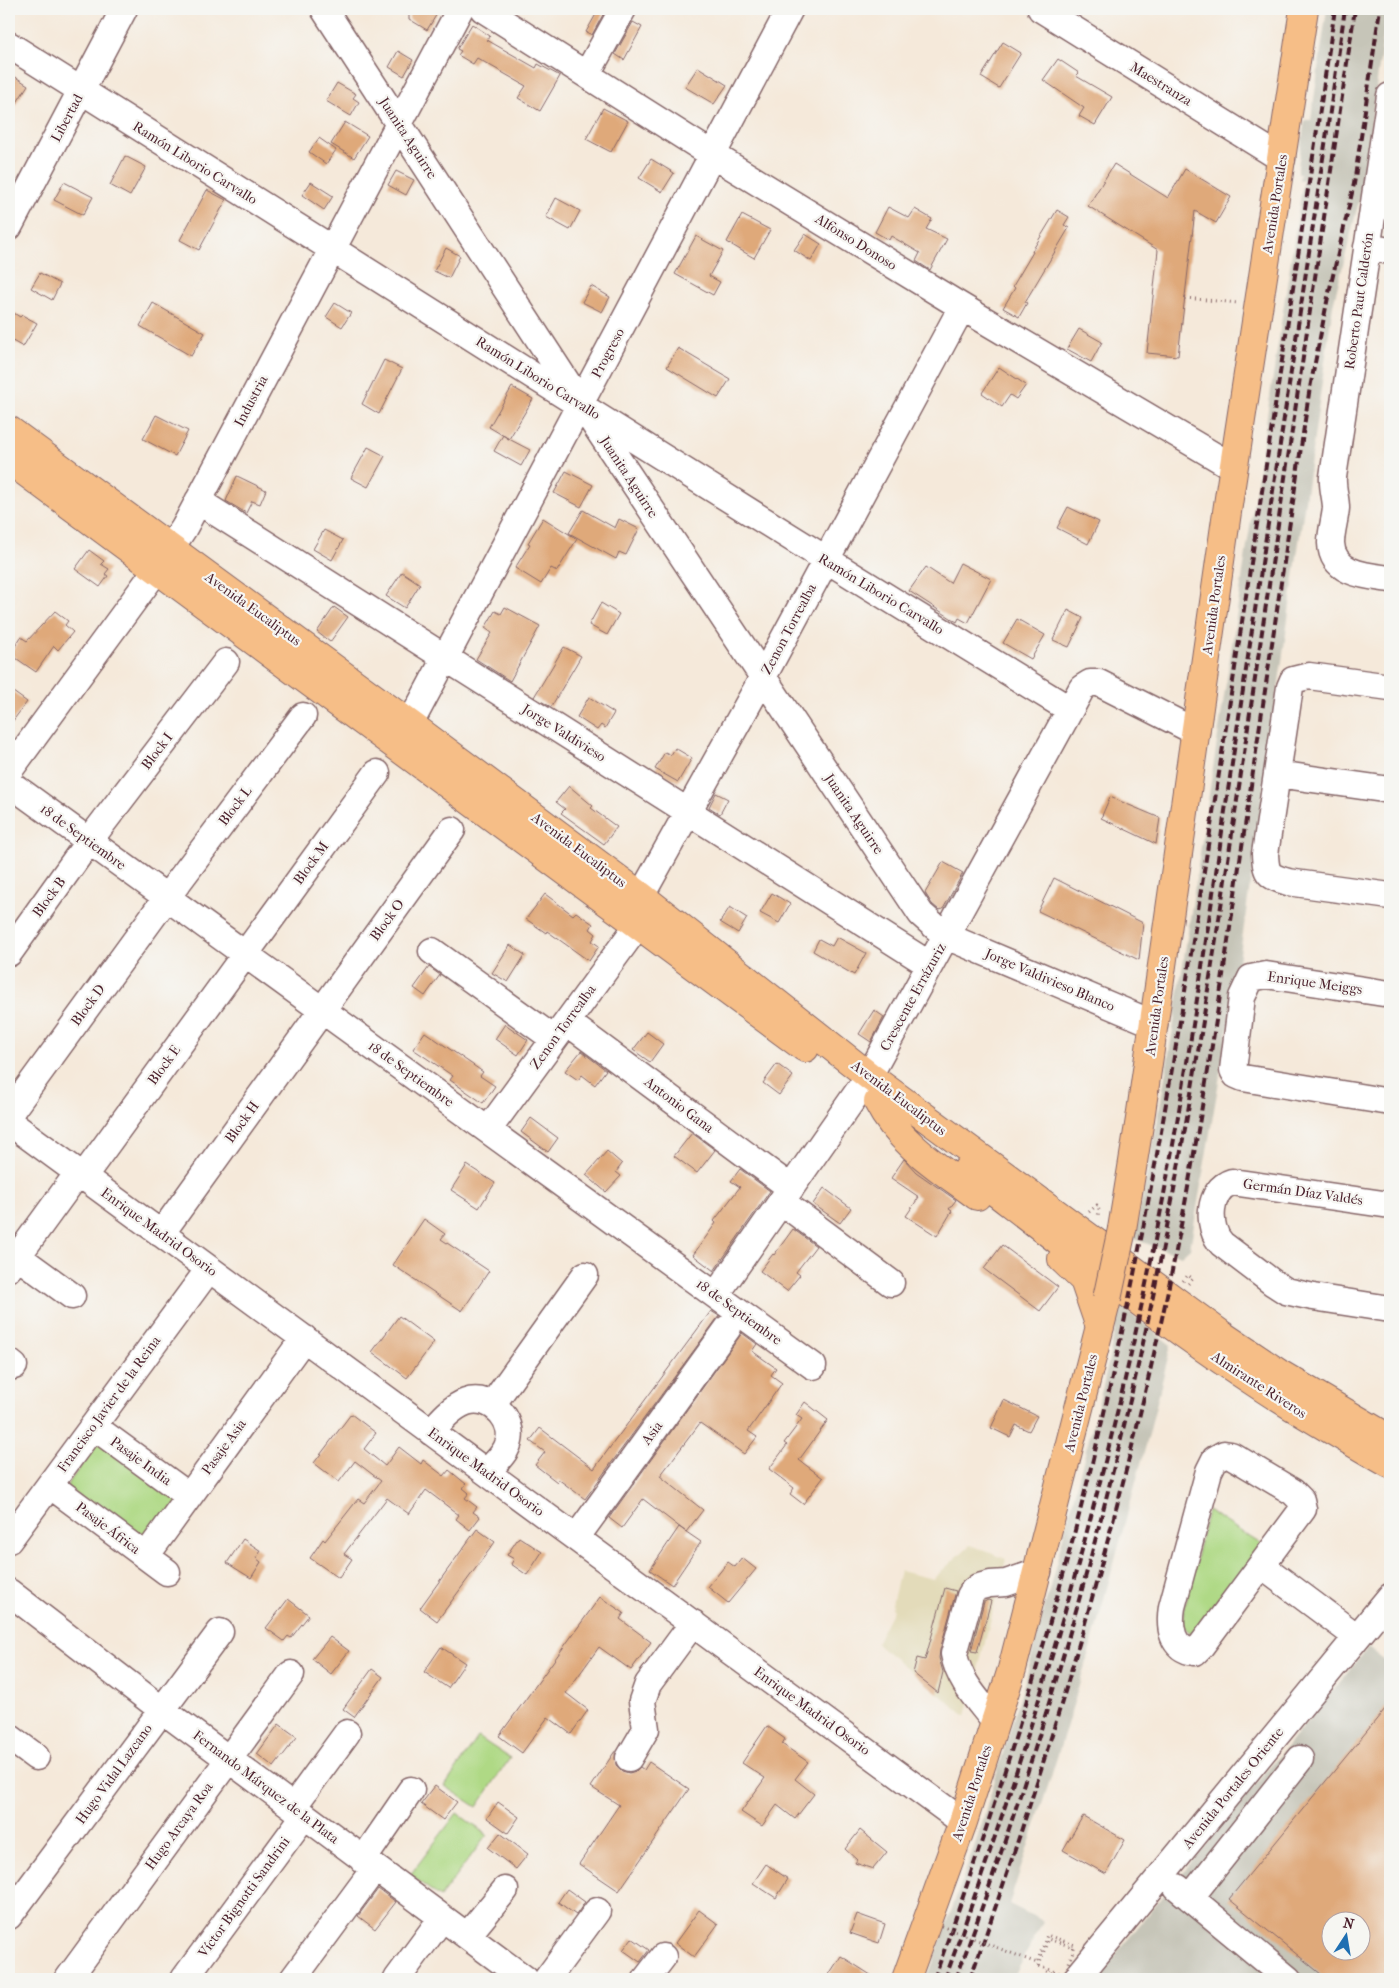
<svg xmlns="http://www.w3.org/2000/svg" width="1399" height="1988" font-family="'IM FELL French Canon',serif">
	<style>
		.built { fill: #e3dbba }
		.industrial { fill: #c6c5b8; fill-rule: evenodd }
		.green { fill: #afd985; stroke: #7c7c58 }
		.building { fill: #dfa97a; fill-rule: evenodd }
		.lines { fill: none; stroke-linecap: round; stroke-linejoin: round }
		.minor-casing { stroke: #866668; stroke-width: 29 }
		.major-casing { stroke: #866668; stroke-width: 30 }
		.path { stroke: #866668; stroke-width: 3; stroke-dasharray: 1 4; stroke-linecap: butt }
		.minor { stroke: #fff; stroke-width: 26 }
		.major { stroke: #f6be87; stroke-width: 28 }
		.rail { stroke: #4a1f2b; stroke-width: 4; stroke-dasharray: 8 4; stroke-linecap: butt }
		.major-bridge-casing { stroke: #866668; stroke-width: 30; stroke-linecap: butt }
		.path-bridge { stroke: #866668; stroke-width: 3; stroke-dasharray: 1 4; stroke-linecap: butt }
		.major-bridge { stroke: #f6be87; stroke-width: 28 }
		.labels { text-anchor: middle; dominant-baseline: central; stroke-width: 4.5; stroke-linejoin: round; paint-order: stroke }
		.street-label { font-size: 14px; fill: #4a1f2b; stroke: #f6f6f2 }
	</style>
	<rect width="100%" height="100%" fill="#f6f6f2"/>
	<filter id="ink" filterUnits="userSpaceOnUse"><feTurbulence type="fractalNoise" baseFrequency=".02" numOctaves="2"/><feDisplacementMap in="SourceGraphic" scale="10" xChannelSelector="R" yChannelSelector="G"/><feConvolveMatrix kernelMatrix="1 2 1 2 8 2 1 2 1" color-interpolation-filters="sRGB"/></filter>
	<filter id="wash" filterUnits="userSpaceOnUse"><feTurbulence type="fractalNoise" baseFrequency=".0096" numOctaves="4" result="noise"/><feDisplacementMap in="SourceGraphic" scale="20" xChannelSelector="R" yChannelSelector="G"/><feGaussianBlur stdDeviation="1.12" result="paint"/><feColorMatrix in="noise" values="0 0 0 0 0 0 0 0 0 0 0 0 0 0 0 0 0 1.4 0 .05"/><feComposite in="paint" operator="in"/></filter>
	<g filter="url(#wash)">
		<rect width="100%" height="100%" fill="#f5e9da"/>
		<path class="built" d="M970 1545 1006 1559 966 1716 876 1643 893 1610 891 1608 900 1571 933 1579Z"/>
		<path class="industrial" d="M1327 9H1387L1362 189 1333 305 1235 989 1190 1248 1181 1256 1134 1239 1156 1131 1174 1023 1303 181 1299 180 1300 174H1298V166L1305 120H1311Z
			M1120 1306 1171 1345 1148 1438 1092 1643 1051 1777 1009 1904 1043 1921 1013 1979H927L978 1836 1027 1674 1104 1382Z
			M1368 1648 1390 1665V1979H1095ZM1332 1920H1362V1950H1332Z"/>
		<path class="green" d="M101 1437 182 1497 145 1547 66 1487Z
			M1207 1510 1264 1546 1196 1637 1181 1625Z
			M478 1737 510 1758 477 1807 445 1786Z
			M457 1813 487 1835 440 1897 410 1875Z"/>
		<g id="blocks">
			<path class="building" d="M409 9H440L427 30 409 19Z
				M599 9H606L592 35 586 32Z
				M633 22 642 27 624 60 615 54Z
				M472 24 490 36 487 40 536 68 538 64 560 76 540 111 518 98 526 86 477 58 473 64 458 55 461 51 457 49Z
				M1003 42 1021 53 999 88 981 77Z
				M398 51 413 60 404 76 389 67Z
				M1058 59 1079 73 1076 76 1112 97 1095 125 1079 116 1084 108 1043 80Z
				M698 67 727 85 714 104 685 87Z
				M9 73 28 85 9 115Z
				M337 83 356 94 353 98 359 102 351 116 326 101Z
				M603 108 628 121 611 152 586 139Z
				M345 122 368 136 354 158 331 144Z
				M319 138 336 150 326 164 309 152Z
				M125 156 146 167 130 196 110 185Z
				M651 159 674 173 662 192 639 178Z
				M1114 164 1168 198 1185 169 1231 197 1216 223 1195 211 1178 356 1147 353 1158 250 1088 206Z
				M396 171 414 180 406 195 388 185Z
				M64 182 93 197 83 215 54 200Z
				M311 182 333 196 324 210 302 195Z
				M207 190 226 200 199 250 180 240Z
				M556 198 580 211 570 230 546 217Z
				M888 207 909 218 915 209 932 219 926 229 947 239 930 270 916 261 920 253 891 236 889 240 875 232Z
				M1057 210 1069 217 1064 225 1069 228 1025 302 1027 303 1019 317 1003 308 1015 288 1013 286 1033 252 1032 251Z
				M742 215 770 230 754 258 727 242Z
				M805 234 821 244 811 261 794 250Z
				M696 236 723 251 709 276 720 282 713 295 675 274Z
				M446 248 460 256 449 278 434 271Z
				M40 273 60 284 52 300 31 288Z
				M591 286 610 297 602 312 582 302Z
				M153 303 205 333 191 356 140 326Z
				M335 303 351 313 342 327 326 317Z
				M9 310 20 317 22 315 37 323 23 347 9 339Z
				M1079 329 1102 342 1091 362 1067 349Z
				M678 348 730 379 718 398 667 367Z
				M384 360 402 369 379 414 362 404Z
				M999 367 1026 385 1016 399 1010 395 1002 407 982 393Z
				M512 387 533 399 509 439 530 450 521 466 494 451 503 435 509 439 489 427Z
				M156 415 188 431 175 456 143 439Z
				M368 447 385 456 368 487 351 478Z
				M566 471 593 485 581 507 554 493Z
				M237 476 266 490 260 504 252 501 246 513 226 501Z
				M1068 507 1099 522 1088 544 1057 528Z
				M583 510 615 528 619 519 639 529 626 555 619 552 616 559 569 533Z
				M543 518 577 539 557 571 551 568 541 584 515 568 530 544 528 543Z
				M324 530 343 540 332 560 313 549Z
				M89 550 104 561 101 564 109 569 105 574 108 576 100 587 75 569Z
				M960 563 991 579 968 623 959 618 957 622 909 591 926 567 950 583Z
				M402 572 420 584 405 608 386 596Z
				M601 603 619 614 607 635 589 625Z
				M334 607 348 617 330 642 317 632Z
				M505 607 540 626 510 681 476 659 492 633 485 628 495 611 501 614Z
				M1068 610 1083 618 1069 647 1053 640Z
				M55 611 68 621 65 625 73 632 58 650 54 646 36 672 10 654 21 637 27 641Z
				M1017 619 1045 635 1031 659 1003 643Z
				M564 647 581 656 551 707 534 697Z
				M9 689 27 702 9 726Z
				M589 697 614 713 605 728 601 725 597 730 577 717Z
				M675 748 692 758 678 782 655 769 665 752 671 755Z
				M569 786 593 806 591 808 617 827 604 844 561 813 565 809 556 802Z
				M716 793 728 799 720 814 709 807Z
				M1110 797 1160 818 1156 844 1101 818Z
				M943 862 963 873 943 909 939 910 932 904 925 893Z
				M1054 878 1143 923 1139 960 1038 911Z
				M772 893 790 904 779 923 760 913Z
				M545 894 573 915 576 912 593 924 590 929 596 934 592 941 599 946 589 961 547 931 546 933 526 919Z
				M730 907 747 918 738 933 720 922Z
				M837 937 866 953 854 975 813 951 819 939 832 946Z
				M510 945 525 955 508 982 492 973Z
				M429 967 440 975 425 996 414 988Z
				M874 1010 884 1017 871 1042 859 1034Z
				M505 1024 528 1040 518 1055 495 1039Z
				M425 1032 483 1072 480 1076 495 1086 483 1103 450 1080 453 1076 413 1049Z
				M647 1032 663 1044 650 1062 633 1050Z
				M581 1051 606 1070 595 1085 582 1075 578 1080 565 1071Z
				M777 1064 793 1076 779 1095 763 1083Z
				M531 1118 558 1138 548 1152 521 1132Z
				M692 1133 715 1150 697 1173 674 1156Z
				M607 1151 622 1164 616 1172 621 1176 606 1192 586 1175Z
				M904 1159 916 1172 956 1200 949 1209 952 1211 937 1236 906 1216 919 1197 891 1178Z
				M467 1165 495 1183 479 1208 451 1190Z
				M740 1169 770 1191 714 1271 693 1255 716 1223 714 1221 740 1187 731 1181Z
				M824 1188 851 1208 840 1223 813 1204Z
				M424 1219 445 1234 441 1239 489 1271 462 1311 393 1265Z
				M793 1229 816 1246 796 1272 800 1275 787 1291 760 1271 773 1254 774 1255Z
				M1002 1245 1058 1287 1040 1311 984 1269Z
				M711 1311 719 1316 585 1499 558 1479 557 1482 535 1465 545 1452 530 1441 540 1428 594 1469Z
				M399 1316 434 1342 407 1378 372 1352Z
				M742 1333 757 1344 752 1351 776 1368 771 1375 782 1383 748 1431 757 1437 744 1454 700 1423 660 1476 703 1510 686 1532 643 1499 622 1528 609 1518Z
				M1004 1400 1037 1416 1029 1431 1016 1425 1010 1437 991 1428Z
				M805 1402 828 1420 799 1460 823 1478 803 1504 790 1494 794 1488 769 1469 787 1445 784 1443 802 1419 796 1415Z
				M351 1414 376 1433 364 1449 385 1466 399 1447 421 1464 423 1460 444 1476 449 1470 466 1484 463 1488 469 1493 465 1498 477 1507 473 1512 480 1517 470 1530 456 1519 459 1515 426 1490 409 1514 387 1498 344 1554 352 1559 339 1578 310 1558 323 1539 325 1541 358 1499 364 1503 381 1481 355 1461 339 1482 314 1463Z
				M679 1527 701 1542 672 1585 650 1570Z
				M477 1529 495 1542 437 1621 420 1608Z
				M519 1537 542 1552 527 1575 511 1564 514 1559 507 1555Z
				M243 1539 261 1551 256 1558 261 1562 251 1578 227 1563Z
				M742 1558 756 1569 728 1603 708 1587 728 1562 735 1567Z
				M945 1588 956 1591 940 1650 939 1658 943 1672 938 1693 913 1673 917 1658 925 1660Z
				M600 1597 624 1613 620 1619 651 1642 631 1670 599 1647 566 1693 588 1710 571 1734 548 1717 522 1753 499 1736Z
				M288 1599 309 1615 291 1638 288 1636 284 1641 266 1628Z
				M988 1600 991 1601 977 1652 971 1651 984 1602Z
				M330 1637 349 1651 331 1674 312 1659Z
				M441 1647 465 1663 448 1688 424 1672Z
				M372 1669 383 1677 354 1717 343 1709Z
				M1390 1703V1979H1327L1229 1899ZM1332 1920H1362V1950H1332Z
				M279 1724 297 1737 274 1767 257 1754Z
				M767 1726 785 1739 782 1744 808 1762 795 1779 814 1794 795 1819 777 1805 762 1826 741 1812 765 1778 742 1763Z
				M615 1751 616 1765 622 1771 629 1773 636 1771 640 1767 644 1770 649 1762 689 1789 619 1891 579 1864 619 1805 591 1787Z
				M435 1786 457 1802 443 1820 421 1804Z
				M498 1802 519 1817 508 1833 487 1818Z
				M1083 1816 1125 1840 1106 1874 1063 1850Z
				M860 1830 887 1852 873 1869 855 1863 857 1860 845 1849Z
				M500 1833 528 1854 516 1869 488 1848Z
				M766 1864 788 1879 776 1898 753 1883Z
				M378 1889 396 1902 375 1929 358 1916Z
				M567 1889 585 1902 576 1915 558 1902Z
				M699 1910 718 1924 694 1957 675 1943Z
				M857 1914 885 1924 879 1943 850 1933Z
				M632 1938 649 1950 640 1962 623 1950Z
				M841 1956 877 1979H826Z"/>
		</g>
	</g>
	<g filter="url(#ink)">
		<use href="#blocks" fill-opacity="0" stroke="#866668" stroke-width="1"/>
		<g class="lines">
			<g class="minor-casing">
				<path id="minor" d="M324 9 581 404 921 914 946 936 1154 1024
					M483 9 713 155 962 307 1233 467
					M1041 9 1282 159
					M9 45C362 267 713 492 1069 709
					M587 74 623 9
					M1390 96 1333 477C1332 488 1336 498 1336 508 1335 520 1331 531 1331 543 1332 574 1367 576 1390 579
					M9 227 124 9
					M1367 247 1390 251
					M198 501 930 965
					M1390 687 1309 676 1293 680 1290 687 1265 854C1266 874 1268 876 1288 882L1390 896
					M410 724 790 9
					M9 771 157 569 184 528 460 9
					M1277 774 1390 790
					M9 783 813 1366
					M641 896 762 679 962 307
					M432 951 554 1039
					M9 953 89 841 226 662
					M1390 994 1266 975 1251 978 1242 997 1233 1070 1236 1075 1243 1078 1390 1102
					M567 1022 791 1188
					M9 1114 167 897 303 716
					M9 1122 963 1822
					M488 1130 638 925
					M83 1177 377 773
					M782 1202 891 1283
					M1390 1205 1232 1182C1208 1189 1206 1228 1222 1244L1272 1282 1286 1291 1313 1297 1390 1309
					M161 1234 452 830
					M17 1256 72 1296
					M9 1268 78 1173
					M716 1295 869 1076 1082 688 1090 683H1099L1196 732
					M9 1362 14 1366
					M492 1405 585 1275
					M93 1426 189 1496
					M431 1432C441 1420 452 1407 466 1402 492 1393 520 1424 506 1449 502 1457 493 1465 487 1472
					M1224 1454 1231 1455 1293 1492 1301 1500 1303 1509 1201 1646 1195 1652C1171 1650 1169 1626 1172 1607L1209 1471 1215 1459Z
					M50 1485 167 1572
					M576 1538 728 1328
					M9 1540 209 1269
					M146 1556 304 1338
					M1262 1566 1357 1637
					M9 1592 161 1709 525 1979
					M995 1722C978 1700 959 1682 954 1654L970 1596 973 1591 978 1587 990 1584 1006 1583 1038 1572
					M9 1737 36 1757
					M629 1758 646 1729 642 1701 648 1684 693 1623
					M293 1807 347 1733
					M363 1860 411 1790
					M1177 1887 1288 1979
					M1190 1898 1300 1759
					M9 1916 220 1632
					M467 1936 505 1890
					M68 1979 291 1674
					M184 1979 304 1816
					M293 1979 375 1868
					M397 1979 442 1918
					M547 1979 597 1911
					M646 1979 663 1957
					M1076 1979 1390 1597"/>
			</g>
			<g class="major-casing">
				<path id="major" d="M9 430 415 728 641 896 869 1076 1222 1335 1280 1374 1390 1439
					M9 460 805 1048
					M878 1102C899 1144 941 1169 977 1196
					M967 1170C1062 1243 1156 1318 1257 1384 1300 1413 1345 1438 1390 1464
					M1122 1229 1140 1119 1229 498 1304 9
					M1062 1259 1084 1280 1100 1327
					M906 1979 963 1822 1012 1669 1107 1299"/>
			</g>
			<path class="path" d="M1185 298 1238 303
				M1089 1212 1097 1205 1099 1207 1098 1217
				M1183 1281 1188 1275 1193 1279 1188 1284
				M1039 1966 1048 1939 1073 1947 1071 1951
				M1047 1979 1044 1977 1046 1971 1057 1975"/>
			<use href="#minor" class="minor"/>
			<use href="#major" class="major"/>
			<path class="rail" d="M934 1979C983 1842 1028 1705 1066 1564 1138 1300 1180 1030 1221 760 1259 509 1298 259 1335 9
				M945 1979C1032 1741 1103 1498 1153 1250 1188 1078 1211 903 1237 730 1273 489 1310 249 1345 9
				M956 1979C1024 1796 1081 1608 1126 1417 1178 1201 1210 980 1243 760 1280 509 1318 259 1355 9
				M970 1979C1046 1769 1109 1554 1158 1336 1183 1226 1201 1114 1219 1002L1309 393 1328 297 1354 184 1380 9"/>
			<g class="major-bridge-casing">
				<path id="major-bridge" d="M1107 1299 1122 1229"/>
			</g>
			<path class="path-bridge" d="M941 1926 1037 1963 1047 1935 1075 1945 1065 1975 1039 1966"/>
			<use href="#major-bridge" class="major-bridge"/>
		</g>
	</g>
	<g class="labels">
		<g class="street-label">
			<text transform="translate(1161 84) rotate(32)">Maestranza</text>
			<text transform="translate(67 118) rotate(-62)">Libertad</text>
			<text transform="translate(408 138) rotate(57)">Juanita Aguirre</text>
			<text transform="translate(195 163) rotate(32)">Ramón Liborio Carvallo</text>
			<text transform="translate(1275 204) rotate(-81)">Avenida Portales</text>
			<text transform="translate(856 242) rotate(32)">Alfonso Donoso</text>
			<text transform="translate(1359 301) rotate(-82)">Roberto Paut Calderón</text>
			<text transform="translate(608 353) rotate(-62)">Progreso</text>
			<text transform="translate(538 378) rotate(32)">Ramón Liborio Carvallo</text>
			<text transform="translate(251 401) rotate(-62)">Industria</text>
			<text transform="translate(629 477) rotate(57)">Juanita Aguirre</text>
			<text transform="translate(881 594) rotate(31)">Ramón Liborio Carvallo</text>
			<text transform="translate(1214 605) rotate(-82)">Avenida Portales</text>
			<text transform="translate(253 609) rotate(36)">Avenida Eucaliptus</text>
			<text transform="translate(789 629) rotate(-62)">Zenon Torrealba</text>
			<text transform="translate(564 733) rotate(32)">Jorge Valdivieso</text>
			<text transform="translate(157 751) rotate(-53)">Block I</text>
			<text transform="translate(235 806) rotate(-53)">Block L</text>
			<text transform="translate(854 814) rotate(56)">Juanita Aguirre</text>
			<text transform="translate(83 837) rotate(36)">18 de Septiembre</text>
			<text transform="translate(579 850) rotate(37)">Avenida Eucaliptus</text>
			<text transform="translate(311 863) rotate(-54)">Block M</text>
			<text transform="translate(49 897) rotate(-54)">Block B</text>
			<text transform="translate(387 920) rotate(-54)">Block O</text>
			<text transform="translate(1050 980) rotate(23)">Jorge Valdivieso Blanco</text>
			<text transform="translate(1315 983) rotate(8)">Enrique Meiggs</text>
			<text transform="translate(913 997) rotate(-61)">Crescente Errázuriz</text>
			<text transform="translate(88 1005) rotate(-54)">Block D</text>
			<text transform="translate(1157 1006) rotate(-82)">Avenida Portales</text>
			<text transform="translate(563 1027) rotate(-54)">Zenon Torrealba</text>
			<text transform="translate(164 1065) rotate(-54)">Block E</text>
			<text transform="translate(411 1074) rotate(36)">18 de Septiembre</text>
			<text transform="translate(899 1098) rotate(37)">Avenida Eucaliptus</text>
			<text transform="translate(679 1105) rotate(37)">Antonio Gana</text>
			<text transform="translate(242 1122) rotate(-54)">Block H</text>
			<text transform="translate(1303 1192) rotate(8)">Germán Díaz Valdés</text>
			<text transform="translate(159 1232) rotate(36)">Enrique Madrid Osorio</text>
			<text transform="translate(739 1312) rotate(36)">18 de Septiembre</text>
			<text transform="translate(1259 1385) rotate(33)">Almirante Riveros</text>
			<text transform="translate(1081 1403) rotate(-76)">Avenida Portales</text>
			<text transform="translate(109 1404) rotate(-54)">Francisco Javier de la Reina</text>
			<text transform="translate(652 1433) rotate(-54)">Asia</text>
			<text transform="translate(224 1447) rotate(-54)">Pasaje Asia</text>
			<text transform="translate(141 1461) rotate(36)">Pasaje India</text>
			<text transform="translate(486 1472) rotate(36)">Enrique Madrid Osorio</text>
			<text transform="translate(108 1528) rotate(37)">Pasaje África</text>
			<text transform="translate(812 1711) rotate(36)">Enrique Madrid Osorio</text>
			<text transform="translate(114 1774) rotate(-54)">Hugo Vidal Lazcano</text>
			<text transform="translate(266 1787) rotate(37)">Fernando Márquez de la Plata</text>
			<text transform="translate(1233 1788) rotate(-51)">Avenida Portales Oriente</text>
			<text transform="translate(972 1793) rotate(-72)">Avenida Portales</text>
			<text transform="translate(179 1826) rotate(-54)">Hugo Arcaya Roa</text>
			<text transform="translate(244 1897) rotate(-54)">Víctor Bignotti Sandrini</text>
		</g>
	</g>
	<rect width="1399" height="1988" fill="none" stroke="#f6f6f2" stroke-width="30"/>
	<g transform="translate(1346 1936) rotate(12)"><circle r="24" fill="#f6f6f2" stroke="#b1a0a2"/>
	<path d="M0-4L9 19L0 12L-9 19Z" fill="#1f6fb2"/>
	<text y="-8" font-size="14" font-weight="bold" text-anchor="middle" fill="#4a1f2b">N</text>
	</g>
</svg>
